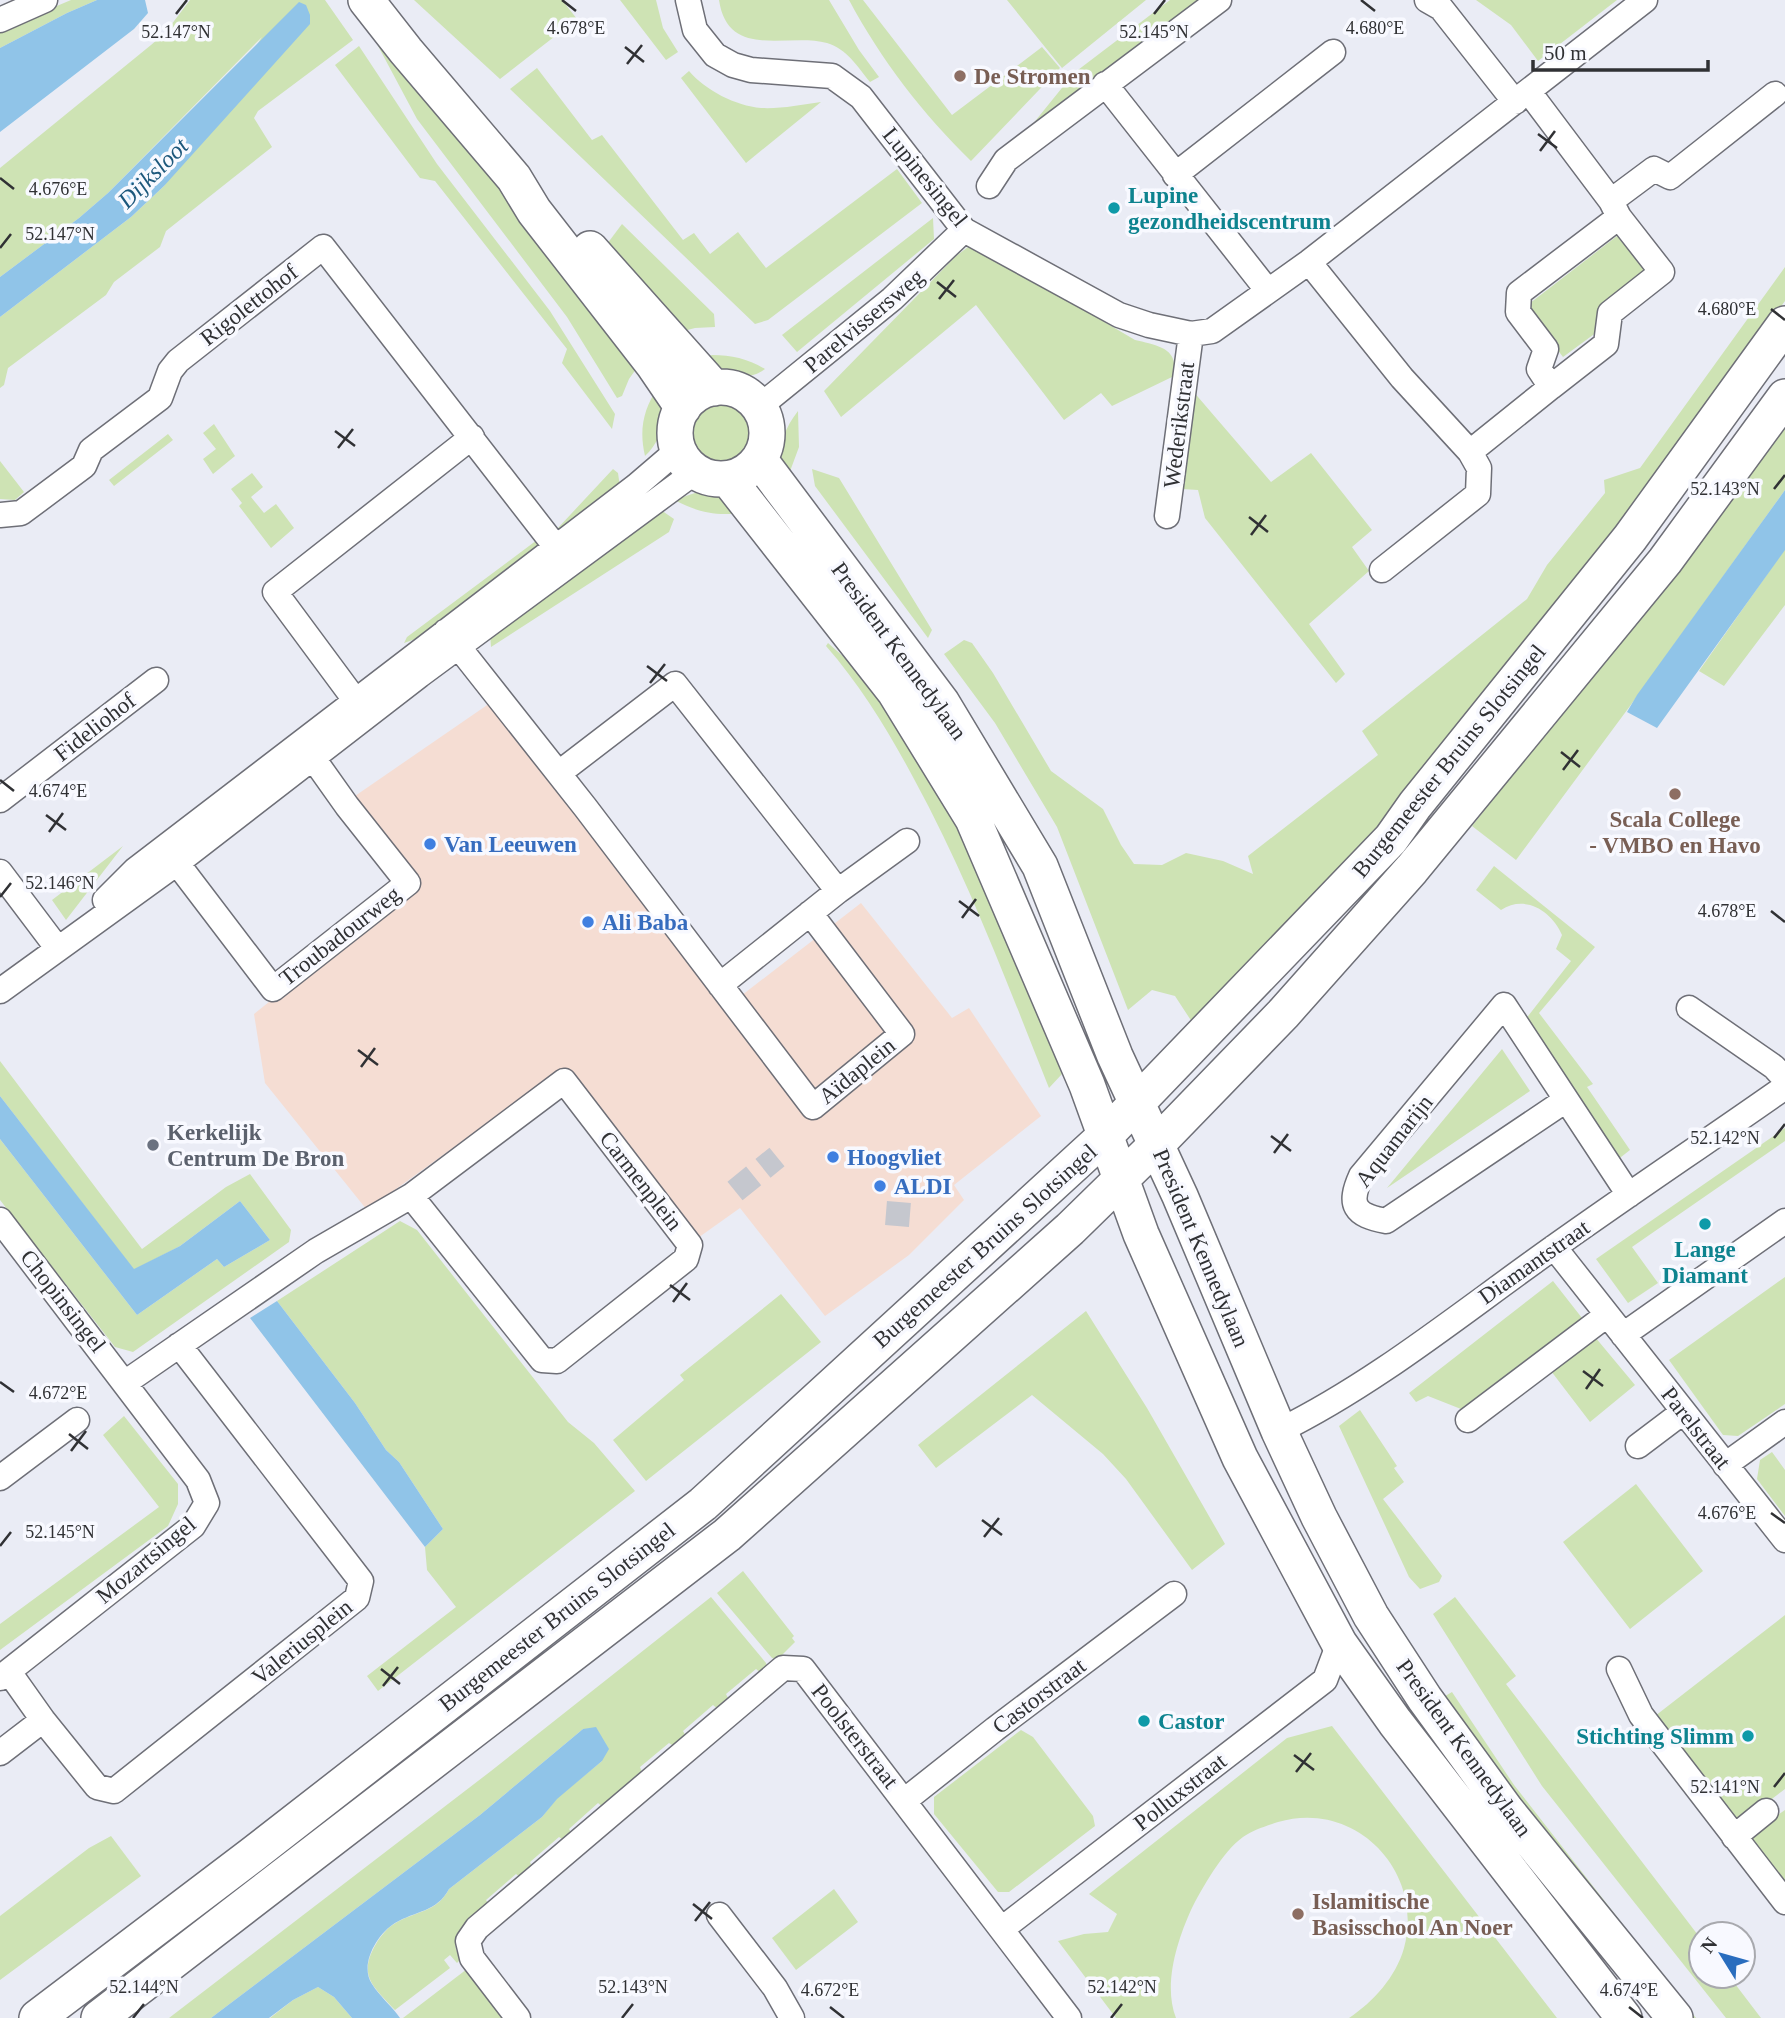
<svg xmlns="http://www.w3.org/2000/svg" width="1785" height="2018" font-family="'Times New Roman',serif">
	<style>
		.commercial { fill: #f5ddd3 }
		.green { fill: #cee3b4 }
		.water { fill: #90c4e8 }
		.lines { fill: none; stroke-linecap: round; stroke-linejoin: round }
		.street-tunnel { stroke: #c5c7ce; stroke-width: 24; stroke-dasharray: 24 12; stroke-linecap: butt }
		.street-casing { stroke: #6e6f77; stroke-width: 27 }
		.secondary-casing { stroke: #6e6f77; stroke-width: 38 }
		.street { stroke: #fff; stroke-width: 24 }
		.secondary { stroke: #fff; stroke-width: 35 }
		.ticks { fill: none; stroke: #303134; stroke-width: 2.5 }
		.education-dot { fill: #8d6e63; stroke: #f8f9ff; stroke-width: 2.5 }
		.culture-dot { fill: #0f9aa8; stroke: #f8f9ff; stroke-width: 2.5 }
		.shop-dot { fill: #3f7fe0; stroke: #f8f9ff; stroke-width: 2.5 }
		.worship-dot { fill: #6b7280; stroke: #f8f9ff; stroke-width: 2.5 }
		.labels { text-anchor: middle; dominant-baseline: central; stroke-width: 7; stroke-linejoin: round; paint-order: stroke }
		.education-label { font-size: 23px; font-weight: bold; fill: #785e54; stroke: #f8f9ff; text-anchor: start }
		.street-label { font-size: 23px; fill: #303134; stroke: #f8f9ff }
		.culture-label { font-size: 23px; font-weight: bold; fill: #0d838f; stroke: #f8f9ff; text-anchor: start }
		.shop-label { font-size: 23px; font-weight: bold; fill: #366cbe; stroke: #f8f9ff; text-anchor: start }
		.worship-label { font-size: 23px; font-weight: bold; fill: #5b616d; stroke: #f8f9ff; text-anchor: start }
		.water-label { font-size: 24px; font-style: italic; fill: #1d587c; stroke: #f8f9ff }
		.ticks-label { font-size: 18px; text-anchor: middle; fill: #303134; stroke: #f8f9ff; stroke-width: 7; stroke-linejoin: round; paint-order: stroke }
	</style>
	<rect width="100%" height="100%" fill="#eaecf5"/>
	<path class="commercial" d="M493 701 728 1006 861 903 952 1018 969 1008 1041 1116 954 1185 964 1200 909 1255 825 1316 740 1208 695 1240 561 1070 367 1210 265 1083 254 1014 417 883 355 796Z"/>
	<path class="green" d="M71 0H97L67 13 0 48V30Z
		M190 0H325L353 40 258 111 254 118 272 147 166 231 160 247 114 282 106 295 8 368 4 385 0 388V317L131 217 164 186 262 37 108 193 79 218 0 277V168L151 45 165 33Z
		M414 0H562L577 19 500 79Z
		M620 0H656L663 28 678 52 666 60Z
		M719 0H829L859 50 879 77 870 82C857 66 847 49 827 43 789 32 728 61 719 0Z
		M849 0H863L952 115 1042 47 1060 68 971 161C923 114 881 60 849 0Z
		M1007 0H1146L1062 68Z
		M1170 0H1210L1007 156 1074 73Z
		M1476 0H1617L1538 61 1511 25Z
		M382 41 641 362 629 379 622 396 617 398 567 317 417 119 377 44Z
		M359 46 437 164 550 311 615 414 612 429 562 363 567 349 435 181 420 178 335 65Z
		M537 68 592 140 602 135 683 240 694 233 710 254 738 232 766 268 897 169 922 203 768 320 755 324 510 89Z
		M689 71C705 90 736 106 761 108 780 109 801 105 821 102L746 163 681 78Z
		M933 218 934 239 797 352 782 335Z
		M622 224 714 314 715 327 695 328 680 332 607 244Z
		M1617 236 1648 273 1597 332 1563 357 1525 307Z
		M968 247 984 251 1135 340C1157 345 1182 349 1172 377L1112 406 1101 393 1064 420 976 305 841 417 824 391 956 256Z
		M1785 267V301L1655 479 1397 811 1192 1022 1175 996 1152 990 1128 1010 1057 827 995 723 944 654 964 640 972 643 993 673 1051 771 1103 809 1121 845 1134 864 1162 865 1186 853 1223 861 1253 874 1248 856 1378 755 1362 731 1527 599 1547 565 1605 493 1604 480 1640 468Z
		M712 355C732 355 748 359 765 369 745 385 718 370 700 359Z
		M658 387C671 409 663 440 645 456 639 430 643 410 658 387Z
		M1192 390 1271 482 1311 453 1372 530 1352 547 1369 571 1309 624 1345 674 1336 683 1205 518 1198 490 1182 489Z
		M693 433a28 28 0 1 1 56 0a28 28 0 1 1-56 0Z
		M1785 410V490L1630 706 1516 860 1472 826 1629 628Z
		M798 411 799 447 789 474 778 464C780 442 785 428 798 411Z
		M214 424 235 456 213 474 203 459 216 449 203 433Z
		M168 434 173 440 114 486 109 480Z
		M0 461 24 492 15 500 0 499Z
		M613 469 618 473 620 487 560 533 557 529Z
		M812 469 839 478 932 630 928 638 815 486Z
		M252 473 263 487 251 497 264 513 276 504 294 528 271 548 239 506 242 503 231 489Z
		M701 491 714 492 743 513C715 516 700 513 674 500Z
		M658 508 674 519 669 532 491 647 490 633Z
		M537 540 541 546 430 634 404 643 407 637Z
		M1785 549V605L1724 686 1699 671Z
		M828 643 863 674 901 717 1015 940 1062 1074 1049 1088C1007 983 968 878 914 779 889 732 861 686 826 646Z
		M123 846 66 920 52 900Z
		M1494 866 1595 947 1539 1013 1593 1084 1587 1087 1630 1150 1616 1161 1525 1020 1571 961 1556 949 1562 935C1552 911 1525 894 1501 910L1476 890Z
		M1502 1049 1530 1091 1387 1188Z
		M0 1061 142 1249 226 1187 250 1174 291 1230 289 1242 133 1352 115 1347 0 1200V1139L137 1315 217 1259 224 1267 270 1240 240 1201 180 1246 134 1270 0 1096Z
		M1785 1128V1141L1632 1247 1658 1283 1628 1303 1596 1259Z
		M400 1221 417 1230 568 1422 594 1443 635 1491 378 1691 367 1676 456 1607 427 1570 425 1547 443 1529 399 1462 386 1450 355 1403 277 1301Z
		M1785 1277V1404L1738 1436 1723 1435 1669 1360Z
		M1553 1281 1582 1318 1461 1409 1428 1396 1416 1402 1409 1393Z
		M781 1294 821 1342 646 1481 613 1440 684 1380 680 1375Z
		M1086 1311 1147 1408 1225 1544 1192 1570 1126 1479 1103 1454 1032 1395 936 1468 918 1445Z
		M1595 1337 1635 1385 1590 1422 1551 1371Z
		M1360 1410 1397 1466 1394 1468 1404 1482 1383 1499 1442 1576 1439 1582 1420 1589 1409 1577 1339 1426Z
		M124 1416 178 1484V1504L168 1526 0 1650V1624L159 1507 103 1435Z
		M1772 1452 1785 1470V1516L1757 1479 1760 1460Z
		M1636 1484 1703 1571 1630 1629 1563 1542Z
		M743 1571 794 1636 792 1638 795 1642 777 1660 772 1658 717 1593Z
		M711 1597 766 1663 767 1667 761 1673 756 1669 726 1694 729 1700 719 1710 713 1705 683 1731 687 1738 675 1747 669 1743 640 1767 643 1775 604 1808 598 1803 569 1829 572 1834 565 1841 559 1837 530 1862 532 1867 521 1878 516 1874 486 1900 490 1906 455 1940 456 1950 461 1959 457 1963 450 1955 444 1960 450 1968 395 2010C374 1987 357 1976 376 1944 380 1937 387 1928 394 1924 414 1911 437 1913 449 1889L542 1817 557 1798 602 1761 583 1729 480 1815 211 2018H169L491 1771Z
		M1455 1597 1516 1676 1506 1684 1701 1939V1976H1729L1761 2018H1726L1542 1786 1433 1614Z
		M1785 1615V1789L1738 1825 1655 1716Z
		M1452 1692 1514 1785 1696 2018H1684L1440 1699Z
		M1332 1726 1557 2018H1349C1373 2002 1396 1977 1404 1948 1425 1871 1355 1799 1278 1822 1266 1826 1253 1830 1243 1837 1223 1851 1202 1888 1191 1910 1177 1941 1163 1985 1176 2018H1116L1058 1941 1084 1934 1108 1932 1117 1914 1089 1894 1287 1738Z
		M1021 1730 1033 1737 1093 1816 1095 1826 1009 1892H998L934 1814V1797Z
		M1785 1810V1889L1745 1837Z
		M111 1836 141 1876 0 1980V1916L89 1848Z
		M834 1889 858 1922 796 1970 772 1938Z
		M467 1969 504 2018H403Z
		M318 1987 334 1997 352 2018H270L293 2000Z"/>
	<path class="water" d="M97 0H145L148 13 134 29 0 132V48L67 13Z
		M299 2 306 5 310 15V24L164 186 131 217 0 317V277L79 218 108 193Z
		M1785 490V550L1657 728 1627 712 1637 695Z
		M0 1096 134 1269 180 1246 240 1201 270 1240 224 1267 217 1259 137 1315 0 1139Z
		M277 1301 355 1403 386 1450 399 1462 443 1529 425 1547 250 1318Z
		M596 1727 609 1749 602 1761 557 1799 542 1817 449 1889C437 1912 415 1911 395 1923 377 1934 359 1965 372 1984 380 1997 392 2006 400 2018H352L334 1997 318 1987 293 2000 269 2018H211L480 1815 583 1729Z"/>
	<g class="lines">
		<path class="street-tunnel" d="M735 1191 777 1157
			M886 1213 911 1215"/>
		<g class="street-casing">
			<path id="street" d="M688 0 695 30 715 55 733 65 751 70 832 76 861 97 964 230 1119 315 1149 325 1191 334 1212 331 1309 262 1645 0
				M1427 0 1441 8 1515 102
				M0 20 45 0
				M1105 84 1268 291
				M1529 92 1611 201 1619 217 1662 272 1610 313 1606 344 1551 387 1539 369 1546 349 1518 312 1519 293 1619 217
				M1175 175 1333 52
				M989 186 1006 160 1219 0
				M1611 201 1654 169 1670 177 1775 94
				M1309 262 1402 378 1470 452 1479 468 1478 494 1382 570
				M759 407 892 299 964 230
				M1470 452 1551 387
				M0 515 21 513 84 466 91 450 160 398 170 371 178 361 323 247 569 564
				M1167 516 1191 334
				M446 631 585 807 813 1107 902 1034 810 913
				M355 700 275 592 472 437
				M559 773 675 684 838 891
				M0 800 156 680
				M178 848 177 863 273 989 408 883 347 806 303 744
				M0 872 58 949
				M105 900 135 870 636 486 678 450
				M720 985 838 891 907 841
				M0 991 177 863 420 675 695 472
				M1689 1008 1774 1067 1785 1079
				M1566 1100 1386 1221C1354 1215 1348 1205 1361 1176L1504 1005 1629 1195
				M0 1220 198 1480 207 1503 193 1526 0 1678
				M1554 1247 1785 1540
				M1623 1335 1785 1221
				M126 1382 316 1251 411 1196 542 1360 557 1361 686 1259 690 1245 564 1081 411 1196
				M1468 1420 1607 1315
				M1279 1431C1370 1386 1450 1322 1532 1263 1615 1203 1701 1146 1785 1087
				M1638 1446 1683 1412
				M1725 1465 1785 1422
				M0 1478 77 1420
				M1619 1669 1641 1715 1785 1902
				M9 1672 43 1720 97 1787 114 1791 357 1598 361 1581 179 1345
				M0 1753 43 1720
				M904 1801 995 1729 1174 1594
				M1734 1837 1766 1811
				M719 1915 775 1988 792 2018
				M1003 1928 1325 1680 1339 1643
				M518 2018 472 1958 468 1941 477 1928 783 1668 803 1669 1069 2018"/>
		</g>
		<g class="secondary-casing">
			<path id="secondary" d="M366 0 406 51 514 178 534 211 653 364 683 408
				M590 249 714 388
				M675 433a46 46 0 1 1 92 0a46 46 0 1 1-92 0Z
				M759 459 942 703 1040 866 1115 1056 1180 1196 1279 1431 1319 1517 1371 1616 1425 1699 1506 1810 1675 2018
				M728 479 895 692 973 819 1087 1085 1141 1234 1240 1458 1339 1643 1395 1722 1624 2018
				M37 2018 252 1855 703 1504 1105 1136 1391 839 1415 805 1630 538 1785 324
				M99 2018 727 1535 1070 1229 1156 1145 1283 1014 1412 869 1665 561 1785 397"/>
		</g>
		<use href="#street" class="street"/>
		<use href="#secondary" class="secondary"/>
	</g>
	<path class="ticks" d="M562 0 576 11M1361 0 1375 11M176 14 187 0M1154 14 1165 0M625 47 644 62M627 64 642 45M1538 134 1557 148M1540 151 1555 131M0 178 14 189M0 248 11 234M937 282 956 297M939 299 954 280M1771 309 1785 320M335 431 355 446M338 448 353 429M1774 489 1785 475M1249 517 1268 532M1251 535 1266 515M647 666 667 681M650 683 665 664M1561 752 1580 767M1563 770 1578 750M0 780 14 791M46 815 66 830M49 832 63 813M0 897 11 883M959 901 979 916M1771 911 1785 922M962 918 976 899M358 1050 378 1065M361 1067 375 1048M1271 1136 1291 1151M1774 1138 1785 1124M1274 1153 1288 1134M670 1285 690 1300M673 1302 687 1283M1583 1371 1603 1386M0 1382 14 1392M1586 1389 1600 1369M69 1434 88 1449M71 1451 86 1431M1771 1513 1785 1523M982 1520 1002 1535M984 1537 999 1518M0 1546 11 1532M381 1669 400 1684M383 1686 398 1667M1294 1755 1314 1770M1296 1772 1311 1753M1774 1787 1785 1773M693 1904 712 1919M695 1921 710 1902M830 2007 844 2018M1629 2007 1643 2018M133 2018 144 2004M622 2018 633 2004M1111 2018 1122 2004"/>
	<g class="education-dot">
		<circle cx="960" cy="76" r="7"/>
		<circle cx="1675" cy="794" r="7"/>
		<circle cx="1298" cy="1914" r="7"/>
	</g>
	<g class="culture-dot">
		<circle cx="1114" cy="208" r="7"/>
		<circle cx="1705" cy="1224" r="7"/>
		<circle cx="1144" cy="1721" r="7"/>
		<circle cx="1748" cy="1736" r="7"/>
	</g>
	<g class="shop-dot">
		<circle cx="430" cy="844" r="7"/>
		<circle cx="588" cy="922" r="7"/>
		<circle cx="833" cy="1157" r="7"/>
		<circle cx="880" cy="1186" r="7"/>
	</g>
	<circle class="worship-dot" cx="153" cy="1145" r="7"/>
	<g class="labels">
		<g class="education-label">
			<text x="974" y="76">De Stromen</text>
			<text x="1675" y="819" text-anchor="middle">Scala College<tspan x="1675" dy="26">- VMBO en Havo</tspan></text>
			<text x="1312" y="1901">Islamitische<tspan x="1312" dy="26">Basisschool An Noer</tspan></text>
		</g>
		<g class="street-label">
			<text transform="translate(925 177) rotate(51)">Lupinesingel</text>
			<text transform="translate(249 305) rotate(-38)">Rigolettohof</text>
			<text transform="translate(864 321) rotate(-40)">Parelvissersweg</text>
			<text transform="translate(1179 425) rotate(-83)">Wederikstraat</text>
			<text transform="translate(899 651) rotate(54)">President Kennedylaan</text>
			<text transform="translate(95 727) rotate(-38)">Fideliohof</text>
			<text transform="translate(1449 761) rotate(-51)">Burgemeester Bruins Slotsingel</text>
			<text transform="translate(340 936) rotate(-38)">Troubadourweg</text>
			<text transform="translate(857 1071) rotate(-39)">Aïdaplein</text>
			<text transform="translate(1394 1141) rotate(-52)">Aquamarijn</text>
			<text transform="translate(641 1181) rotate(52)">Carmenplein</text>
			<text transform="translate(985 1246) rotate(-42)">Burgemeester Bruins Slotsingel</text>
			<text transform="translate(1201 1248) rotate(67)">President Kennedylaan</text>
			<text transform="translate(1534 1262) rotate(-35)">Diamantstraat</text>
			<text transform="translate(63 1301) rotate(52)">Chopinsingel</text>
			<text transform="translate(1696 1428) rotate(52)">Parelstraat</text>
			<text transform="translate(146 1560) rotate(-40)">Mozartsingel</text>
			<text transform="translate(557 1617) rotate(-38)">Burgemeester Bruins Slotsingel</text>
			<text transform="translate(302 1642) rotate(-39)">Valeriusplein</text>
			<text transform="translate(1039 1696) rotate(-37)">Castorstraat</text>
			<text transform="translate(855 1736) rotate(52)">Poolsterstraat</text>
			<text transform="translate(1464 1748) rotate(54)">President Kennedylaan</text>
			<text transform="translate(1180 1792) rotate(-38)">Polluxstraat</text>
		</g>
		<g class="culture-label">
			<text x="1128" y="195">Lupine<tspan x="1128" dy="26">gezondheidscentrum</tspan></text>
			<text x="1705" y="1249" text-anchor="middle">Lange<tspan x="1705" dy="26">Diamant</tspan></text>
			<text x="1158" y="1721">Castor</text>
			<text x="1734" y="1736" text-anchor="end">Stichting Slimm</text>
		</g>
		<g class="shop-label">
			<text x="444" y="844">Van Leeuwen</text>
			<text x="602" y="922">Ali Baba</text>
			<text x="847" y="1157">Hoogvliet</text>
			<text x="894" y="1186">ALDI</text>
		</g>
		<g class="worship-label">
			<text x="167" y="1132">Kerkelijk<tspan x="167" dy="26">Centrum De Bron</tspan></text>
		</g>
		<g class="water-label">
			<text transform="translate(153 173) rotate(-45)">Dijksloot</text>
		</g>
	</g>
	<g class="ticks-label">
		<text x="576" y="34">4.678°E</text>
		<text x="1375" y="34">4.680°E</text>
		<text x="176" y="38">52.147°N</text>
		<text x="1154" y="38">52.145°N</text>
		<text x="58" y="195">4.676°E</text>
		<text x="60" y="240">52.147°N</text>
		<text x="1727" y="315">4.680°E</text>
		<text x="1725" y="495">52.143°N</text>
		<text x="58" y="797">4.674°E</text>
		<text x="60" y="889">52.146°N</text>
		<text x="1727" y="917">4.678°E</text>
		<text x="1725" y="1144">52.142°N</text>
		<text x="58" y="1399">4.672°E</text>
		<text x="1727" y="1519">4.676°E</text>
		<text x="60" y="1538">52.145°N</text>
		<text x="1725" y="1793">52.141°N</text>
		<text x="144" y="1993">52.144°N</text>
		<text x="633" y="1993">52.143°N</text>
		<text x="1122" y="1993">52.142°N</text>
		<text x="830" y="1996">4.672°E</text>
		<text x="1629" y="1996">4.674°E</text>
	</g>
	<g transform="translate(1722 1955) rotate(307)"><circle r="33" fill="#f8f9ff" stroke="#a8a9ae" stroke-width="2"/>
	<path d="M0-5L12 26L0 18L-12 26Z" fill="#296dbe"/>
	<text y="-10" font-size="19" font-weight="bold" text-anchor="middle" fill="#303134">N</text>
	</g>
	<path d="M1533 60v10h175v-10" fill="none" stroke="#303134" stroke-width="3.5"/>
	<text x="1544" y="60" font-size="21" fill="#303134" stroke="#f8f9ff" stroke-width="5" paint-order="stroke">50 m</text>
</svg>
